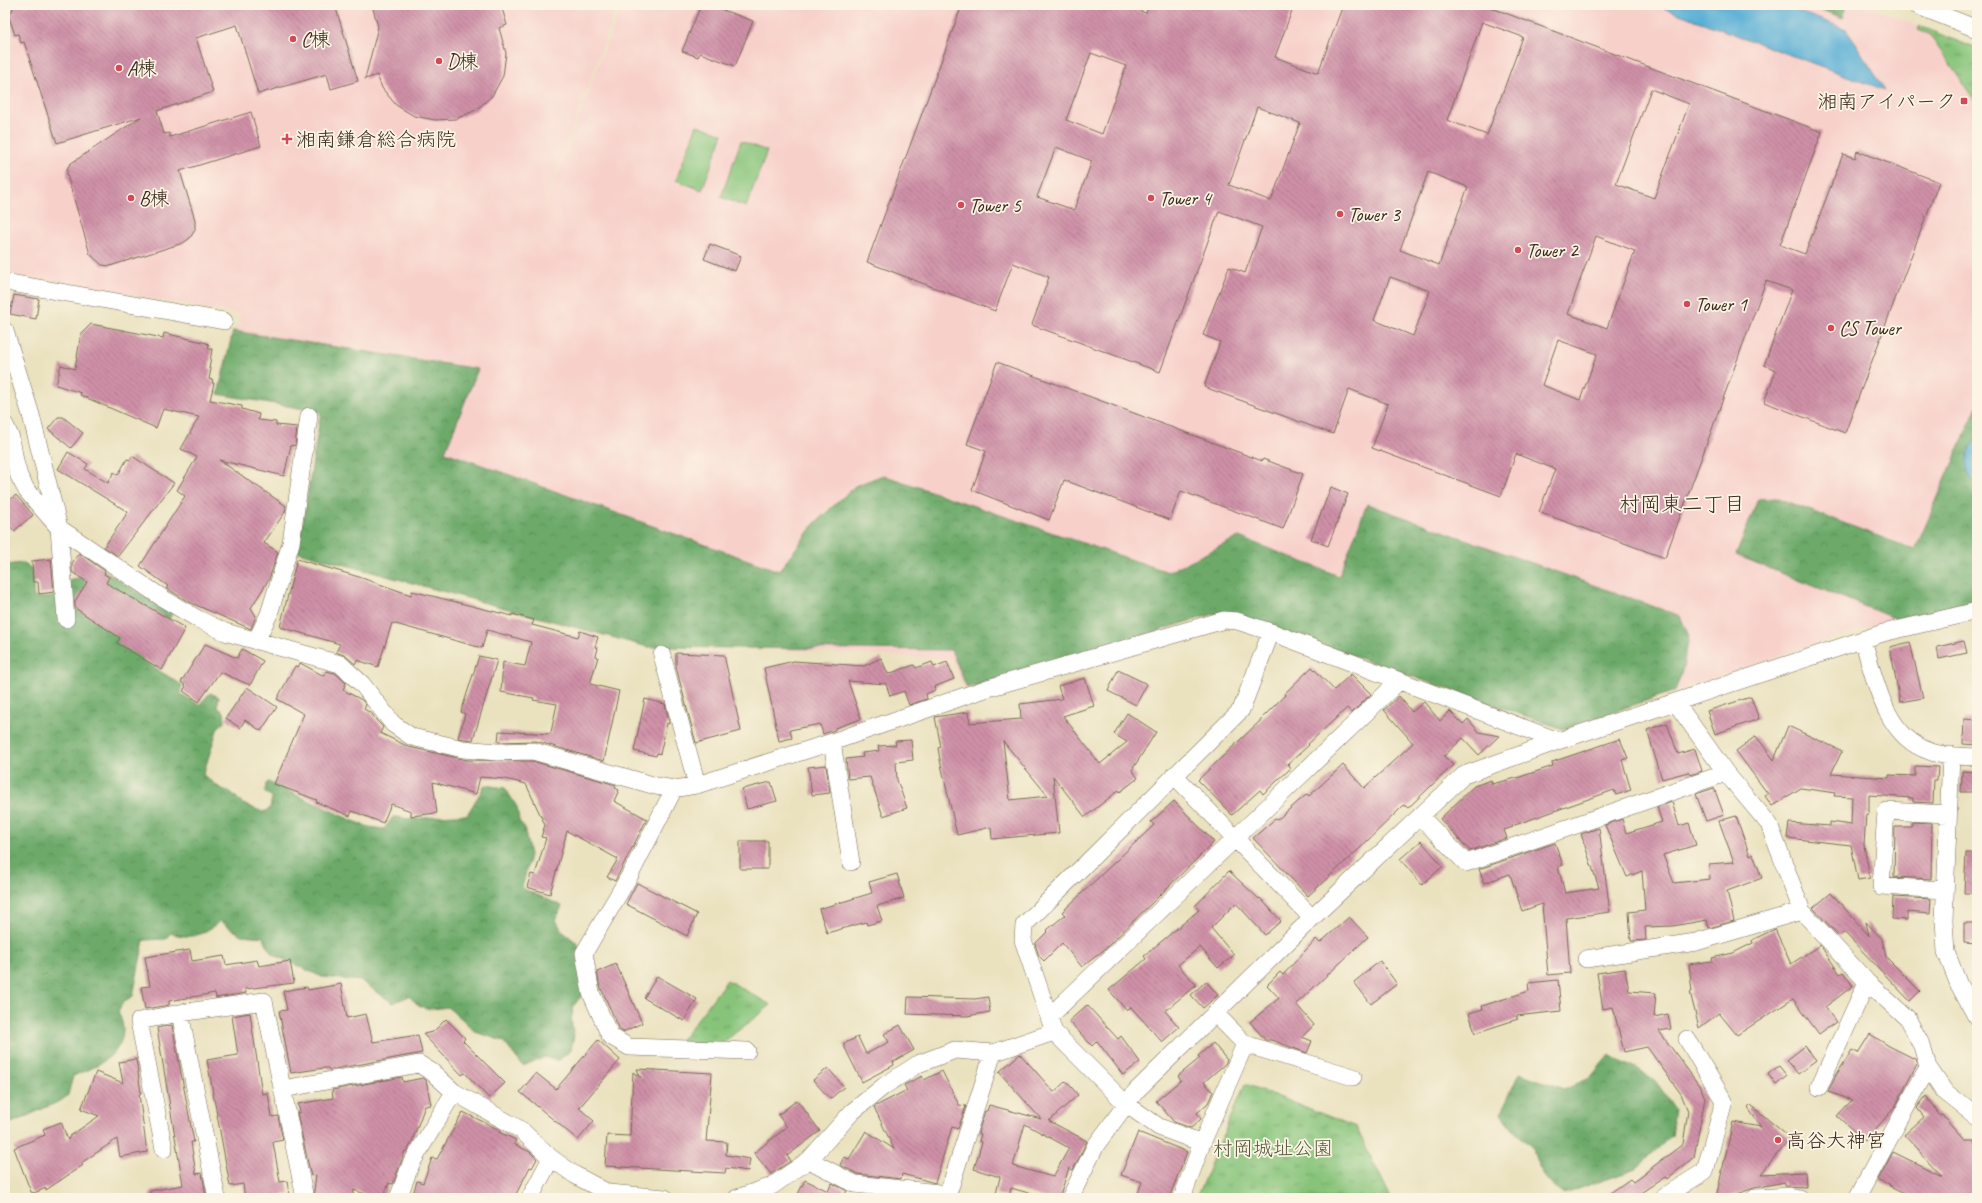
<svg xmlns="http://www.w3.org/2000/svg" width="1982" height="1203" font-family="Caveat,'Klee One',sans-serif">
	<style>
		.built { fill: #f7d0ca }
		.grass { fill: url(#grass-tufts); stroke: #61774c }
		.forest { fill: url(#forest-crowns); stroke: #546a44 }
		.garden { fill: #87c47a; stroke: #61774c }
		.water { fill: #59afd6; stroke: #4a6c7a }
		.building { fill: url(#building-back-hatch); fill-rule: evenodd }
		.lines { fill: none; stroke-linecap: round; stroke-linejoin: round }
		.minor-casing { stroke: #786a56; stroke-width: 18 }
		.minor { stroke: #fff; stroke-width: 17 }
		.poi-dot { fill: #d1495b; stroke: #fcf5e5; stroke-width: 1.5 }
		.labels { text-anchor: middle; dominant-baseline: central; stroke-width: 3.5; stroke-linejoin: round; paint-order: stroke }
		.poi-label { font-size: 20px; fill: #3b2a1e; stroke: #fcf5e5; text-anchor: start }
		.park-label { font-size: 20px; fill: #52583a; stroke: #fcf5e5 }
		.neighbourhood-label { font-size: 21px; fill: #3b2a1e; stroke: #fcf5e5 }
	</style>
	<defs>
		<pattern id="grass-tufts" width="24" height="20" patternUnits="userSpaceOnUse"><rect width="24" height="20" fill="#87c47a"/><path d="M3 7l-1-3M5 7V3M7 7l1-3M15 17l-1-3M17 17v-4M19 17l1-3" fill="none" stroke="#709f63"/></pattern>
		<pattern id="forest-crowns" width="20" height="18" patternUnits="userSpaceOnUse"><rect width="20" height="18" fill="#6daa6a"/><path d="M2 6a3 3 0 1 1 6 0M12 15a3 3 0 1 1 6 0" fill="none" stroke="#5b8b57"/></pattern>
		<pattern id="building-back-hatch" width="6" height="6" patternUnits="userSpaceOnUse"><rect width="6" height="6" fill="#cf90a7"/><path d="M-1 5l2 2M0 0l6 6M5-1l2 2" fill="none" stroke="#a97687"/></pattern>
	</defs>
	<rect width="100%" height="100%" fill="#fcf5e5"/>
	<filter id="ink" filterUnits="userSpaceOnUse"><feTurbulence type="fractalNoise" baseFrequency=".025" numOctaves="2"/><feDisplacementMap in="SourceGraphic" scale="8" xChannelSelector="R" yChannelSelector="G"/><feConvolveMatrix kernelMatrix="1 2 1 2 8 2 1 2 1" color-interpolation-filters="sRGB"/></filter>
	<filter id="wash" filterUnits="userSpaceOnUse"><feTurbulence type="fractalNoise" baseFrequency=".012" numOctaves="4" result="noise"/><feDisplacementMap in="SourceGraphic" scale="16" xChannelSelector="R" yChannelSelector="G"/><feGaussianBlur stdDeviation="0.9" result="paint"/><feColorMatrix in="noise" values="0 0 0 0 0 0 0 0 0 0 0 0 0 0 0 0 0 1.4 0 .05"/><feComposite in="paint" operator="in"/></filter>
	<g filter="url(#wash)">
		<rect width="100%" height="100%" fill="#eae2bf"/>
		<path class="built" d="M5 5H618L513 291 621 5H1864L1977 49V602L1874 625 1563 729 1226 606 965 691 951 659 655 643 325 409 224 391 236 325 371 351 247 326 239 323 240 314 5 273Z"/>
		<path class="grass" d="M1920 26 1977 49V100L1975 101 1929 34 1918 30Z
			M727 980 771 1005 721 1044 676 1045 687 1033Z
			M1245 1084 1356 1127 1391 1198H1196Z"/>
		<path class="forest" d="M1809 5H1847L1843 18Z
			M233 331 478 369 445 452 779 571 814 524 855 486 883 475 1168 572 1239 537 1339 576 1367 504 1680 616 1689 636 1683 668 1675 691 1563 729 1224 611 967 688 951 650 648 647 298 552 321 412 218 394Z
			M1977 406V436L1970 448 1975 483 1977 485V602L1896 619 1736 555 1758 499 1777 498 1915 550Z
			M22 563 31 568 34 598 53 597 71 579 86 577 91 567H99L140 594 173 613 142 660 182 685 180 693 199 705 210 693 219 697 217 707 224 712 225 722 218 727 203 775 220 788 232 793 243 804 263 812 270 809 272 797 265 792 266 784 268 782 351 820 369 827 384 829 393 817C400 817 406 819 412 819 431 818 448 814 467 815L485 785 505 788 517 807 519 821 524 827 530 855 522 888 562 906 556 920 562 931 577 943 580 949 583 994 574 1005 571 1020 574 1035 571 1050 558 1061 545 1057 523 1066 503 1041 475 1032 461 1018 447 1007C428 1010 423 1011 409 996L393 1003 361 981 322 977 272 954 263 937 241 935 220 921C202 935 194 940 170 933L166 939 144 940 133 996 124 1001 118 1011C120 1016 123 1023 123 1029 123 1057 94 1067 73 1076L68 1095 62 1100 5 1126V565Z
			M1609 1055 1654 1079 1675 1109 1671 1136 1636 1169 1564 1194C1547 1182 1536 1168 1533 1147L1515 1132 1501 1114 1519 1073 1564 1089 1590 1078Z"/>
		<path class="garden" d="M697 125 723 134 702 190 676 180Z
			M741 141 767 151 746 207 721 197Z"/>
		<path class="water" d="M1655 5H1781L1846 29 1885 90Z
			M1977 436V485C1960 470 1967 453 1977 436Z"/>
		<g id="blocks">
			<path class="building" d="M11 5H335L358 81 331 89 327 74 258 94 237 25 196 38 213 92 157 111 164 134 169 133 170 137 251 112 261 146 180 171 195 220V230L190 238 183 243 110 266 102 265 90 254 67 175V169L70 164 141 117 57 143 24 42 21 43 18 34 15 35 8 14 13 10Z
				M372 5H501L507 25 499 28 506 53 503 76 492 96 476 110 456 119 435 120 414 116 396 105 382 88 377 75 365 79 378 27Z
				M701 5H721L720 9 753 21 735 66 700 53 698 57 682 51Z
				M962 5H1123L1146 13 1149 5H1294L1275 57 1318 73 1343 5H1484L1822 132 1780 245 1805 254 1843 154 1855 158 1857 151 1939 182 1845 433 1764 402 1776 370 1764 365 1792 290 1766 281 1665 558 1539 512 1555 469 1516 454 1501 496 1372 448 1388 404 1349 389 1333 434 1204 387 1220 342 1203 335 1229 267 1245 273 1262 227 1219 211 1160 372 1032 325 1049 277 1013 263 995 311 867 262ZM1482 22 1523 37 1487 135 1447 120ZM1091 53 1126 66 1102 134 1066 120ZM1651 89 1689 104 1654 198 1616 184ZM1257 107 1300 123 1271 201 1229 185ZM1056 147 1092 161 1074 210 1037 197ZM1428 172 1468 187 1439 265 1400 250ZM1596 236 1635 251 1607 328 1568 314ZM1390 277 1430 291 1413 336 1374 320ZM1558 340 1597 354 1580 400 1542 385Z
				M710 244 741 256 735 271 704 259Z
				M14 295 39 299 36 319 10 314Z
				M91 324 163 338 164 333 207 343 209 345 208 349H212L209 369H211L209 379 213 380 212 383H214L210 400 242 406V409L259 414 258 420 276 422V425L297 427 295 446 291 445 284 476 219 460 286 506 285 512 264 543 278 552 269 579 251 608 256 616 251 629 189 602 166 588 168 586 140 566 185 496 177 490 197 457 181 449 199 417 163 409 156 428 80 395 81 393 56 385 61 365 75 369 81 334Z
				M997 362 1262 461 1263 459 1303 474 1283 529 1181 491 1170 520 1064 480 1049 520 972 490 986 451 967 444Z
				M58 417H63L83 433 71 448 48 429Z
				M68 452 88 464 85 469 108 483 114 472 118 475 127 459 130 460 132 456 174 483 118 556 104 547 128 512 58 469Z
				M1331 487 1348 494 1328 546 1311 539Z
				M16 495 33 515 14 531 5 520V504Z
				M79 553 105 571 104 574 109 577 106 583 185 628 162 670 117 643 120 638 75 608V601L87 582 72 572V563Z
				M51 559 54 592 39 594 38 582H33L32 561Z
				M297 559 359 577 411 595 412 591 512 616V614L534 620 532 625 578 637 580 631 598 637 595 647 598 648 596 656 598 657 590 684 619 691 604 761 536 741 498 742 499 731 550 734 551 732 557 704 533 700 534 698 501 692 503 662 525 666 531 642 487 630 482 648 392 623 378 667 357 660 355 664 346 656 336 652 340 644 280 627Z
				M1964 641 1967 653 1939 659 1937 647Z
				M1910 642 1923 698 1900 702 1890 647Z
				M205 644 237 658 242 649 263 661 250 685 220 672 199 702 183 691 186 686 181 682Z
				M676 653 724 655 741 731 696 743 676 667Z
				M479 656 497 660 473 740 465 739 458 738 465 714 461 712Z
				M881 658 888 674 914 665 916 668 932 662 934 667 947 662 954 679 934 687 935 690 926 694 927 699 909 705 904 691 890 696 886 684 848 681 861 719 835 728V730L823 734 820 724 790 730 792 738 779 741 764 668 794 661 864 666Z
				M300 663 324 676 326 671 335 673 346 683 343 690 362 700 366 705 364 709 372 714 375 719 383 727 380 733 409 747 467 760 532 761 616 785 615 788 619 790 614 801 647 819 615 881 607 877 618 859 567 831 550 894 527 887 531 874 535 875 546 838 541 837 545 825 526 784 505 779 480 777 476 794 433 782 437 813 411 816V811L391 804 383 823 352 811 350 816 316 802 317 800 274 784 304 714 277 699 295 666 298 667Z
				M1312 667 1334 690 1351 674 1371 694 1352 713 1347 708 1308 744 1309 745 1288 764 1291 768 1263 794 1260 790 1232 815 1198 780 1260 721V720L1285 695 1284 694Z
				M1118 670 1147 684 1136 705 1108 691Z
				M1085 678 1094 706 1063 716 1100 764 1127 742 1114 734 1127 713 1156 732 1132 770 1138 778 1120 792 1119 790 1085 817 1053 776 1059 833 992 839 991 827 957 835 940 760 938 748 941 747 935 717 968 712 970 723 1021 719 1020 704 1062 699 1058 686ZM1003 741 1048 796 1010 800Z
				M247 687 277 707 261 731 245 720 240 728 226 718Z
				M1399 696 1412 712 1424 702 1440 721 1450 711 1463 724 1468 719 1479 732 1499 736 1479 755 1463 738 1444 756 1453 765 1408 808 1404 805 1358 850 1308 896 1253 838 1275 819 1277 820 1307 794 1309 796 1343 765 1364 788 1413 743 1384 710Z
				M1751 697 1759 719 1715 734 1707 711Z
				M645 699 665 704 669 721V724L667 723 660 754 657 753 656 756 634 751Z
				M1964 719 1977 720V745L1963 744Z
				M1667 723 1678 754 1695 749 1702 771 1690 775 1688 772 1662 779 1647 730Z
				M1788 726 1842 751 1831 774 1889 778V775L1915 776V766L1938 767 1937 780H1934L1933 803 1913 802V798L1869 795V814H1866L1864 845 1870 878 1858 880 1851 845 1787 838 1789 823 1830 826V822L1851 825 1852 797 1834 796 1835 793 1801 788 1772 806 1765 796 1768 794 1736 751 1756 736 1774 760Z
				M1620 739 1628 758 1622 760 1631 790 1616 795 1614 790 1512 826 1513 827 1504 830 1507 838 1470 851 1440 819 1474 786 1491 780 1492 784 1520 777 1553 766 1552 762Z
				M911 740 913 760 896 762 897 780 907 808 883 816 870 777 848 779 846 759 863 757 862 753 879 751 878 746 896 745 895 741Z
				M826 765 830 793 812 795 808 767Z
				M1962 771 1977 772 1976 792H1961Z
				M771 782 777 801 747 809 742 789Z
				M1714 788 1724 815 1706 821 1696 794Z
				M1174 801 1214 842 1104 950 1082 967 1062 943 1044 961 1039 956 1035 944 1048 931 1047 930 1065 915 1062 912 1154 825 1151 822Z
				M1672 802 1679 826 1689 823 1696 845 1663 855 1674 883 1710 879 1709 864 1734 862 1719 821 1736 816 1750 856 1753 854 1762 878 1727 891 1734 921 1709 928 1707 920 1673 926 1645 927 1646 940 1631 941 1629 912 1645 910 1642 871 1627 877 1605 825 1622 819 1626 833 1662 822 1657 807Z
				M1912 822 1932 823 1931 879 1894 877 1895 827H1912Z
				M1599 828 1610 912 1566 918 1570 973 1548 975 1542 904 1522 911 1510 874 1484 883 1479 869 1555 843 1563 865 1558 867 1565 893 1599 888 1581 834Z
				M740 841H768V869H740Z
				M1421 841 1443 866 1422 885 1400 859Z
				M1966 853H1977V893H1964Z
				M1229 871 1259 899 1260 898 1281 921 1265 935 1236 903 1211 928 1234 955 1218 968 1200 947 1178 965 1196 985 1165 1011 1179 1027 1162 1042 1131 1007 1127 1011 1109 990 1146 959 1144 956 1199 910 1195 906Z
				M897 874 904 898 877 906 882 921 867 925 866 922 827 933 819 909 872 893 869 882Z
				M637 883 697 914 687 936 626 904Z
				M1831 893 1869 936 1866 922 1882 939 1886 957 1920 991 1910 1001 1844 932 1839 936 1813 908Z
				M1893 897 1931 899 1930 914 1907 912V920L1892 919Z
				M1349 917 1368 937 1296 1004 1314 1025 1302 1037 1312 1041 1307 1053 1271 1040H1265L1250 1022 1279 998 1267 985 1280 972 1283 975 1316 939 1320 943Z
				M1964 923H1977V944L1964 943Z
				M1775 929 1791 964 1820 945 1840 974 1843 972 1853 986 1825 1007 1836 1022 1819 1034 1793 999 1737 1035 1719 1013 1699 1028 1690 992H1692L1689 964 1713 961 1712 958 1733 953 1753 943 1752 940Z
				M190 950 192 961 224 956 226 965 257 960 259 966 290 961 294 983 245 989 246 993 216 998 215 993 169 1001V1005L145 1009 141 987 150 986 145 957Z
				M1380 961 1397 984 1371 1004 1354 982Z
				M616 964 642 1023 623 1032 620 1030 599 984 597 972Z
				M1625 969 1629 991 1656 993 1654 1017 1668 1014 1671 1029 1659 1031 1701 1088 1705 1098 1694 1157 1667 1179 1665 1177 1633 1198H1603L1630 1179 1633 1182 1683 1144 1688 1111 1681 1094 1647 1047 1624 1052 1613 1007 1603 1009 1597 973Z
				M657 976 697 999 684 1021 644 998Z
				M1558 980 1561 1011 1516 1016 1518 1019 1475 1033 1469 1013 1483 1009 1482 1006 1529 991 1528 983Z
				M1206 981 1218 995 1203 1008 1191 995Z
				M341 984 347 1018 366 1014 373 1042 418 1035 422 1053 329 1070 328 1068H324L291 1073 279 1011 287 1010 283 991 307 987 308 990Z
				M908 997 975 999 988 997 990 1012 967 1016 907 1014Z
				M1087 1005 1118 1039 1121 1036 1140 1062 1123 1075 1097 1041 1092 1046 1069 1021Z
				M250 1013 262 1094 268 1093 272 1117 278 1116 283 1140 273 1142 280 1182 287 1181 289 1194 265 1198H245L243 1184 230 1186 207 1060 238 1055 232 1016Z
				M446 1019 465 1038 463 1041 505 1083 489 1098 465 1073 462 1075 423 1034 433 1032Z
				M172 1025 194 1142H191L196 1174 202 1173 206 1196 194 1198H150V1191L183 1185 157 1028Z
				M900 1025 914 1050 893 1062 894 1065 862 1082 843 1044 858 1037 866 1054 889 1042 884 1034Z
				M1870 1034 1889 1046 1915 1059 1917 1064 1895 1107 1865 1141 1837 1116 1852 1100 1828 1092 1836 1074H1837L1852 1050 1858 1053Z
				M598 1040 620 1060 579 1108 594 1121 578 1140 520 1092 536 1073 556 1089Z
				M1213 1043 1227 1060 1225 1064 1204 1082 1213 1092 1208 1103 1197 1113 1201 1119 1191 1128 1174 1122 1156 1101 1181 1080 1178 1076 1200 1058 1198 1056Z
				M1805 1046 1816 1060 1798 1074 1787 1060Z
				M1020 1054 1054 1092 1066 1081 1078 1095 1049 1121 1087 1141 1073 1170 1069 1168 1059 1198H1046L1011 1188 1009 1197 996 1194 1000 1177 974 1169 982 1142 979 1141 981 1134 978 1133 985 1111H987L989 1105 1041 1119 999 1072ZM1025 1124 1069 1148 1053 1177 1013 1166Z
				M136 1059 141 1093 139 1094 147 1152 120 1157 117 1139 81 1163 83 1165 46 1190V1188L34 1193 31 1192 14 1148 45 1135 43 1129 61 1122 68 1140 70 1136 99 1116 81 1109 96 1072 123 1083 119 1062Z
				M1779 1066 1787 1076 1776 1085 1768 1074Z
				M828 1068 844 1087 830 1099 813 1080Z
				M637 1069 712 1073 706 1141 727 1142 726 1155 750 1159 748 1171 726 1168 725 1173 605 1166 607 1135 630 1136 633 1072 641 1078Z
				M942 1071 959 1105 966 1106 958 1129 952 1127 935 1183 902 1174 901 1179 858 1174 840 1165 844 1157 849 1159 866 1131 894 1149 874 1107 907 1090 904 1085 922 1076 924 1080Z
				M402 1077 403 1082 423 1078 426 1080 431 1105 425 1106 411 1144 407 1151H405L393 1184 389 1183 383 1198H376L354 1190 353 1198H315L314 1191 316 1175 311 1176 297 1113 300 1112 298 1104 333 1098 332 1090Z
				M1926 1096 1940 1116 1942 1115 1965 1140H1975L1977 1198H1916L1878 1180 1893 1152 1942 1176 1904 1135 1924 1117 1917 1108Z
				M797 1100 820 1131 787 1156 791 1161 771 1174 754 1153 787 1127 778 1115Z
				M1751 1105 1790 1138 1761 1174 1805 1172 1806 1187 1784 1186V1182L1754 1188 1725 1198H1716L1733 1122 1761 1127 1748 1108Z
				M463 1112 500 1130 499 1132 516 1140 514 1144 530 1152 537 1159 532 1168 530 1167 514 1198H424L413 1194 417 1181 423 1183 432 1158 437 1159Z
				M1138 1132 1187 1152 1169 1198H1136L1142 1182 1121 1175Z
				M805 1180 828 1191 832 1183 847 1191 843 1198H796Z"/>
		</g>
	</g>
	<g filter="url(#ink)">
		<use href="#blocks" fill-opacity="0" stroke="#786a56" stroke-width="1"/>
		<g class="lines">
			<g class="minor-casing">
				<path id="minor" d="M1916 5 1977 29
					M5 282 224 321
					M5 331 31 415 59 528 66 619
					M5 425 11 438 15 461 19 476 27 491 59 528 164 599 198 619 225 632 340 664 362 684 393 724 412 737 463 749 497 752 533 751 656 786 674 789 697 785 832 742 988 688 1224 620 1237 621 1271 632 1558 741
					M1863 640C1875 678 1884 736 1929 751 1943 757 1961 756 1977 757
					M256 641 269 614 291 543 309 416
					M662 655 697 785
					M1676 703 1726 773 1769 824 1802 911 1867 982 1907 1018 1922 1046 1928 1067 1944 1091 1977 1117
					M832 742 851 862
					M1951 755 1944 921 1946 952 1959 985 1977 1018
					M1174 775 1312 918
					M674 789 630 875 584 953 591 993 610 1036 629 1047 747 1051
					M1420 816 1466 863 1726 773
					M1945 890 1881 886 1886 811 1948 814
					M1586 959 1696 942 1802 911
					M180 1013 217 1198
					M1215 1013 1245 1044 1353 1077
					M1049 1017 1399 681
					M1054 1032 1126 1104 1159 1127 1202 1143
					M1819 1087 1867 982
					M283 1089 419 1064 432 1072 454 1092 521 1130 551 1158 575 1175 608 1193 665 1198
					M164 1149 139 1021 180 1013 264 1001 305 1198
					M809 1160 855 1184 948 1194 993 1053
					M398 1198 411 1164 454 1092
					M530 1198 551 1158
					M737 1198 772 1186 809 1160 852 1112 884 1086 918 1064 955 1050 993 1053 1054 1032 1023 940 1024 925 1241 710 1271 632
					M1070 1198 1096 1145 1136 1091 1312 918 1464 775 1558 741 1883 633 1977 611
					M1182 1198 1202 1143 1245 1044
					M1662 1198 1705 1171 1724 1101 1687 1039
					M1755 1198 1789 1196 1799 1198
					M1857 1198 1928 1067"/>
			</g>
			<use href="#minor" class="minor"/>
		</g>
	</g>
	<g class="poi-dot">
		<circle cx="293" cy="39" r="4"/>
		<circle cx="439" cy="61" r="4"/>
		<circle cx="119" cy="68" r="4"/>
		<rect x="1960" y="97" width="8" height="8" rx="2"/>
		<path d="M285 133h4v4h4v4h-4v4h-4v-4h-4v-4h4z"/>
		<circle cx="131" cy="198" r="4"/>
		<circle cx="1151" cy="198" r="4"/>
		<circle cx="961" cy="205" r="4"/>
		<circle cx="1340" cy="214" r="4"/>
		<circle cx="1518" cy="250" r="4"/>
		<circle cx="1687" cy="304" r="4"/>
		<circle cx="1831" cy="328" r="4"/>
		<circle cx="1778" cy="1140" r="4"/>
	</g>
	<g class="labels">
		<g class="poi-label">
			<text x="301" y="39">C棟</text>
			<text x="447" y="61">D棟</text>
			<text x="127" y="68">A棟</text>
			<text x="1956" y="101" text-anchor="end">湘南アイパーク</text>
			<text x="296" y="139">湘南鎌倉総合病院</text>
			<text x="139" y="198">B棟</text>
			<text x="1159" y="198">Tower 4</text>
			<text x="969" y="205">Tower 5</text>
			<text x="1348" y="214">Tower 3</text>
			<text x="1526" y="250">Tower 2</text>
			<text x="1695" y="304">Tower 1</text>
			<text x="1839" y="328">CS Tower</text>
			<text x="1786" y="1140">高谷大神宮</text>
		</g>
		<g class="park-label">
			<text x="1273" y="1148">村岡城址公園</text>
		</g>
		<g class="neighbourhood-label">
			<text x="1682" y="504">村岡東二丁目</text>
		</g>
	</g>
	<rect width="1982" height="1203" fill="none" stroke="#fcf5e5" stroke-width="20"/>
</svg>
